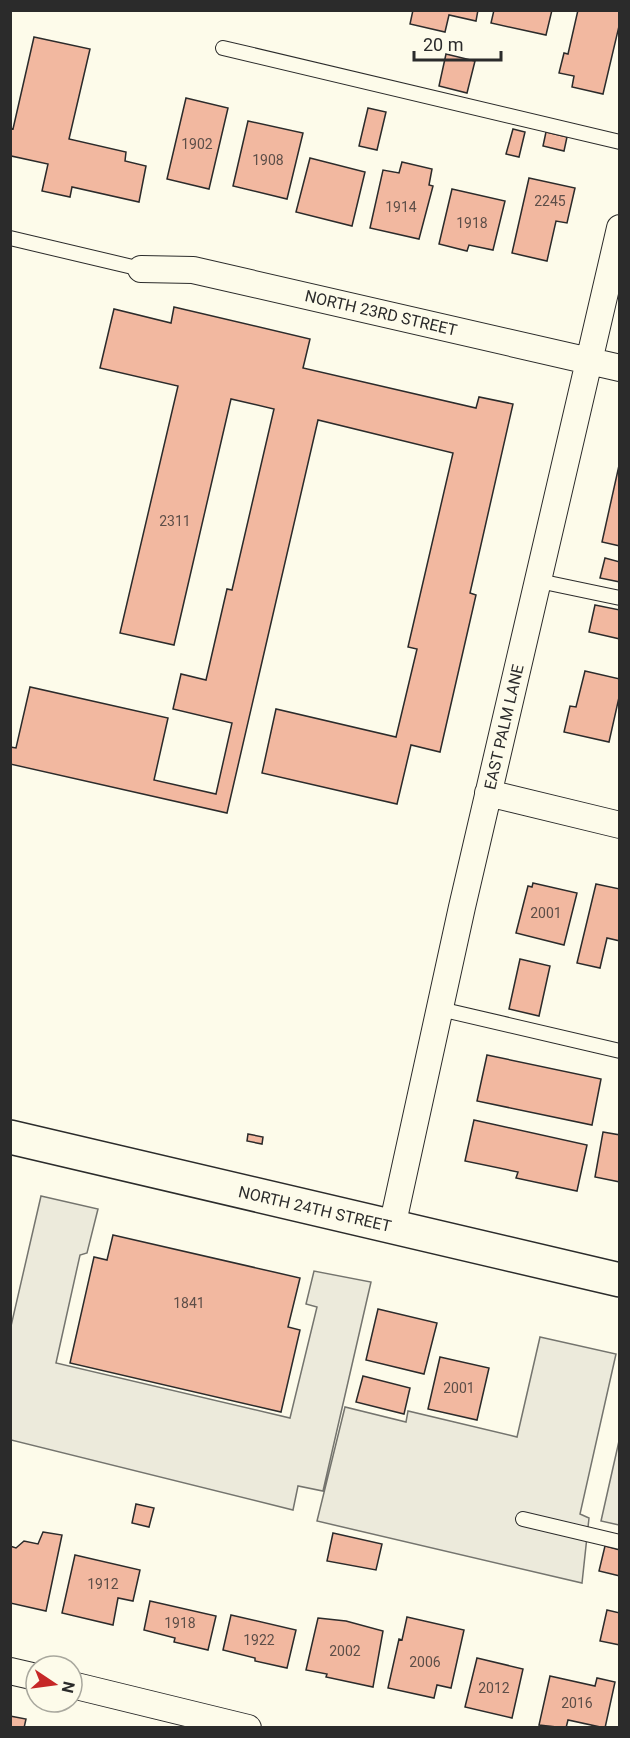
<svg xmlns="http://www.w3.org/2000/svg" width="630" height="1738" font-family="Roboto,sans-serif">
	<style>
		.parking { fill: #eceadb; stroke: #74746e; stroke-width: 1.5 }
		.building { fill: #f2b8a0; stroke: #2b2b2b; stroke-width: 1.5 }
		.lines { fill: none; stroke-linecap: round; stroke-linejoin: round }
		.lane-casing { stroke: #2b2b2b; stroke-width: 16 }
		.street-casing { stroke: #2b2b2b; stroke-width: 28 }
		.secondary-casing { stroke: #2b2b2b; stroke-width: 36 }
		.lane { stroke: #fdfbea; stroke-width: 14 }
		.street { stroke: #fdfbea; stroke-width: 26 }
		.secondary { stroke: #fdfbea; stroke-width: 33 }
		.labels { text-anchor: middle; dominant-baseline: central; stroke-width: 4.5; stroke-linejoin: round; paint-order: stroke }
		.number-label { font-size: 14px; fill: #5d4e48 }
		.street-label { font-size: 16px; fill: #2b2b2b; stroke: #fdfbea }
	</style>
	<rect width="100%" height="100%" fill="#fdfbea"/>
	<path class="parking" d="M41 1196 98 1209 87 1253 80 1255 56 1363 290 1418 317 1307 306 1304 314 1271 371 1282 323 1491 298 1486 293 1510 11 1440V1326Z
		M540 1337 616 1354 580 1514 589 1518 582 1583 317 1521 345 1407 406 1422 408 1411 517 1437Z
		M619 1441 620 1525H619L601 1521Z"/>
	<path class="building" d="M413 10H478L476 21 449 15 445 32 410 24Z
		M494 10H552L546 35 491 23Z
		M578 10H620V22L603 94 572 87 574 76 559 73 564 53 568 54Z
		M34 37 90 49 69 139 126 152 125 161 146 166 139 202 72 187 70 197 42 191 48 164 11 156 10 159V128L13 129Z
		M446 54 475 61 467 93 439 86Z
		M186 98 228 108 209 189 167 179Z
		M368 108 386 112 377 150 359 146Z
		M248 121 303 133 287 199 233 186Z
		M513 129 525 132 519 157 506 154Z
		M546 132 567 137 564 151 543 146Z
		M310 158 365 172 352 226 296 212Z
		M402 162 432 169 429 185 433 186 419 239 370 228 383 170 399 173Z
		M529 178 575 188 567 223 556 221 547 261 512 253Z
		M452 189 505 201 493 250 469 245 467 251 439 244Z
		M174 307 310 339 303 368 476 408 479 397 513 404 470 593 476 595 440 752 411 745 397 804 262 773 276 709 396 737 417 649 408 647 453 453 318 420 227 813 10 764V747L16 748 30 687 168 718 154 780 216 794 232 723 173 709 181 674 206 680 227 589 232 590 274 409 231 399 174 645 120 633 178 386 100 368 114 309 171 323Z
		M620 461V546L602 542Z
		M605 558 620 562V582L600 578Z
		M595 605 620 610V639L589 632Z
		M585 671 620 679V693L609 742 564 732 570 706 576 707Z
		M533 883 577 893 564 945 516 933 528 886 532 887Z
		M596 884 620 889V941L607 938 600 968 577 963Z
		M520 959 550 966 539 1016 509 1009Z
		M487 1055 601 1079 592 1125 477 1101Z
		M474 1120 587 1145 577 1191 516 1178 518 1172 465 1161Z
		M603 1132 620 1135V1182L595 1177Z
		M248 1134 263 1137 262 1144 247 1141Z
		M113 1235 300 1278 288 1327 300 1330 281 1412 70 1363 94 1257 107 1260Z
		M378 1309 437 1323 424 1374 366 1360Z
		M440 1357 489 1368 477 1420 428 1409Z
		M363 1376 410 1388 404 1414 356 1402Z
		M136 1504 154 1508 149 1527 132 1523Z
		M43 1532 62 1535 46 1611 10 1603V1546L16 1548 24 1541 38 1544Z
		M333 1533 382 1544 376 1570 327 1561Z
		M605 1546 620 1550V1576L599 1571Z
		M75 1555 140 1570 133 1601 118 1598 113 1625 62 1613Z
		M150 1601 216 1616 208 1650 174 1642 175 1638 144 1630Z
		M607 1610 620 1613V1645L600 1641Z
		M231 1615 296 1630 287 1668 255 1661V1658L223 1650Z
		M407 1617 464 1630 451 1688 437 1685 434 1698 388 1688 399 1639 402 1640Z
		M318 1618 346 1621 383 1631 373 1687 326 1677 327 1674 306 1670Z
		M477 1658 523 1669 512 1718 465 1707Z
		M550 1676 595 1686 597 1678 615 1682 605 1728 568 1720 566 1728 539 1725Z
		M10 1716 26 1719 24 1728H10Z"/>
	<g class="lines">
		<g class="lane-casing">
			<path id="lane" d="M223 48 620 142
				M10 238 141 269
				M539 581 620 598
				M440 1009 620 1051
				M523 1519 620 1542"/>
		</g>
		<g class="street-casing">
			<path id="street" d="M141 269 193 270 620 368
				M488 793 620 825
				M392 1227 462 907 620 228
				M10 1671 36 1677
				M72 1685 248 1728"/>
		</g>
		<g class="secondary-casing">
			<path id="secondary" d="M10 1137 620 1280"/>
		</g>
		<use href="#lane" class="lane"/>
		<use href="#street" class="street"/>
		<use href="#secondary" class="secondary"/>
	</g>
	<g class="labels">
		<g class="number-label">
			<text x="197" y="144">1902</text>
			<text x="268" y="160">1908</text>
			<text x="550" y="201">2245</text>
			<text x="401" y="207">1914</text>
			<text x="472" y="223">1918</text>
			<text x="175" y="521">2311</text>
			<text x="546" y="913">2001</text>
			<text x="189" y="1303">1841</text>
			<text x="459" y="1388">2001</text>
			<text x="103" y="1584">1912</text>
			<text x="180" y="1623">1918</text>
			<text x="259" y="1640">1922</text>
			<text x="345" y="1651">2002</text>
			<text x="425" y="1662">2006</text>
			<text x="494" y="1688">2012</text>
			<text x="577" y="1703">2016</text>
		</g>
		<g class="street-label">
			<text transform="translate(381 313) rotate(13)">NORTH 23RD STREET</text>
			<text transform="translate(504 727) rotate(-77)">EAST PALM LANE</text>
			<text transform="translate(315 1209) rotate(13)">NORTH 24TH STREET</text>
		</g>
	</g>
	<rect width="630" height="1738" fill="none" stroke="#2b2b2b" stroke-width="24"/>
	<g transform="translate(54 1684) rotate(103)"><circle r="28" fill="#fdfbea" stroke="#a9a89e" stroke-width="1.5"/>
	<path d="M0-4.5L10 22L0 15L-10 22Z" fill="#c62828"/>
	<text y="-9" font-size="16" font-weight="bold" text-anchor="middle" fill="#2b2b2b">N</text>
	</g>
	<path d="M414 51v9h87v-9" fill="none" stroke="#2b2b2b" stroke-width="3"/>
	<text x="423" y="51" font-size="18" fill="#2b2b2b" stroke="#fdfbea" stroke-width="4.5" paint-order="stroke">20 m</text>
</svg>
